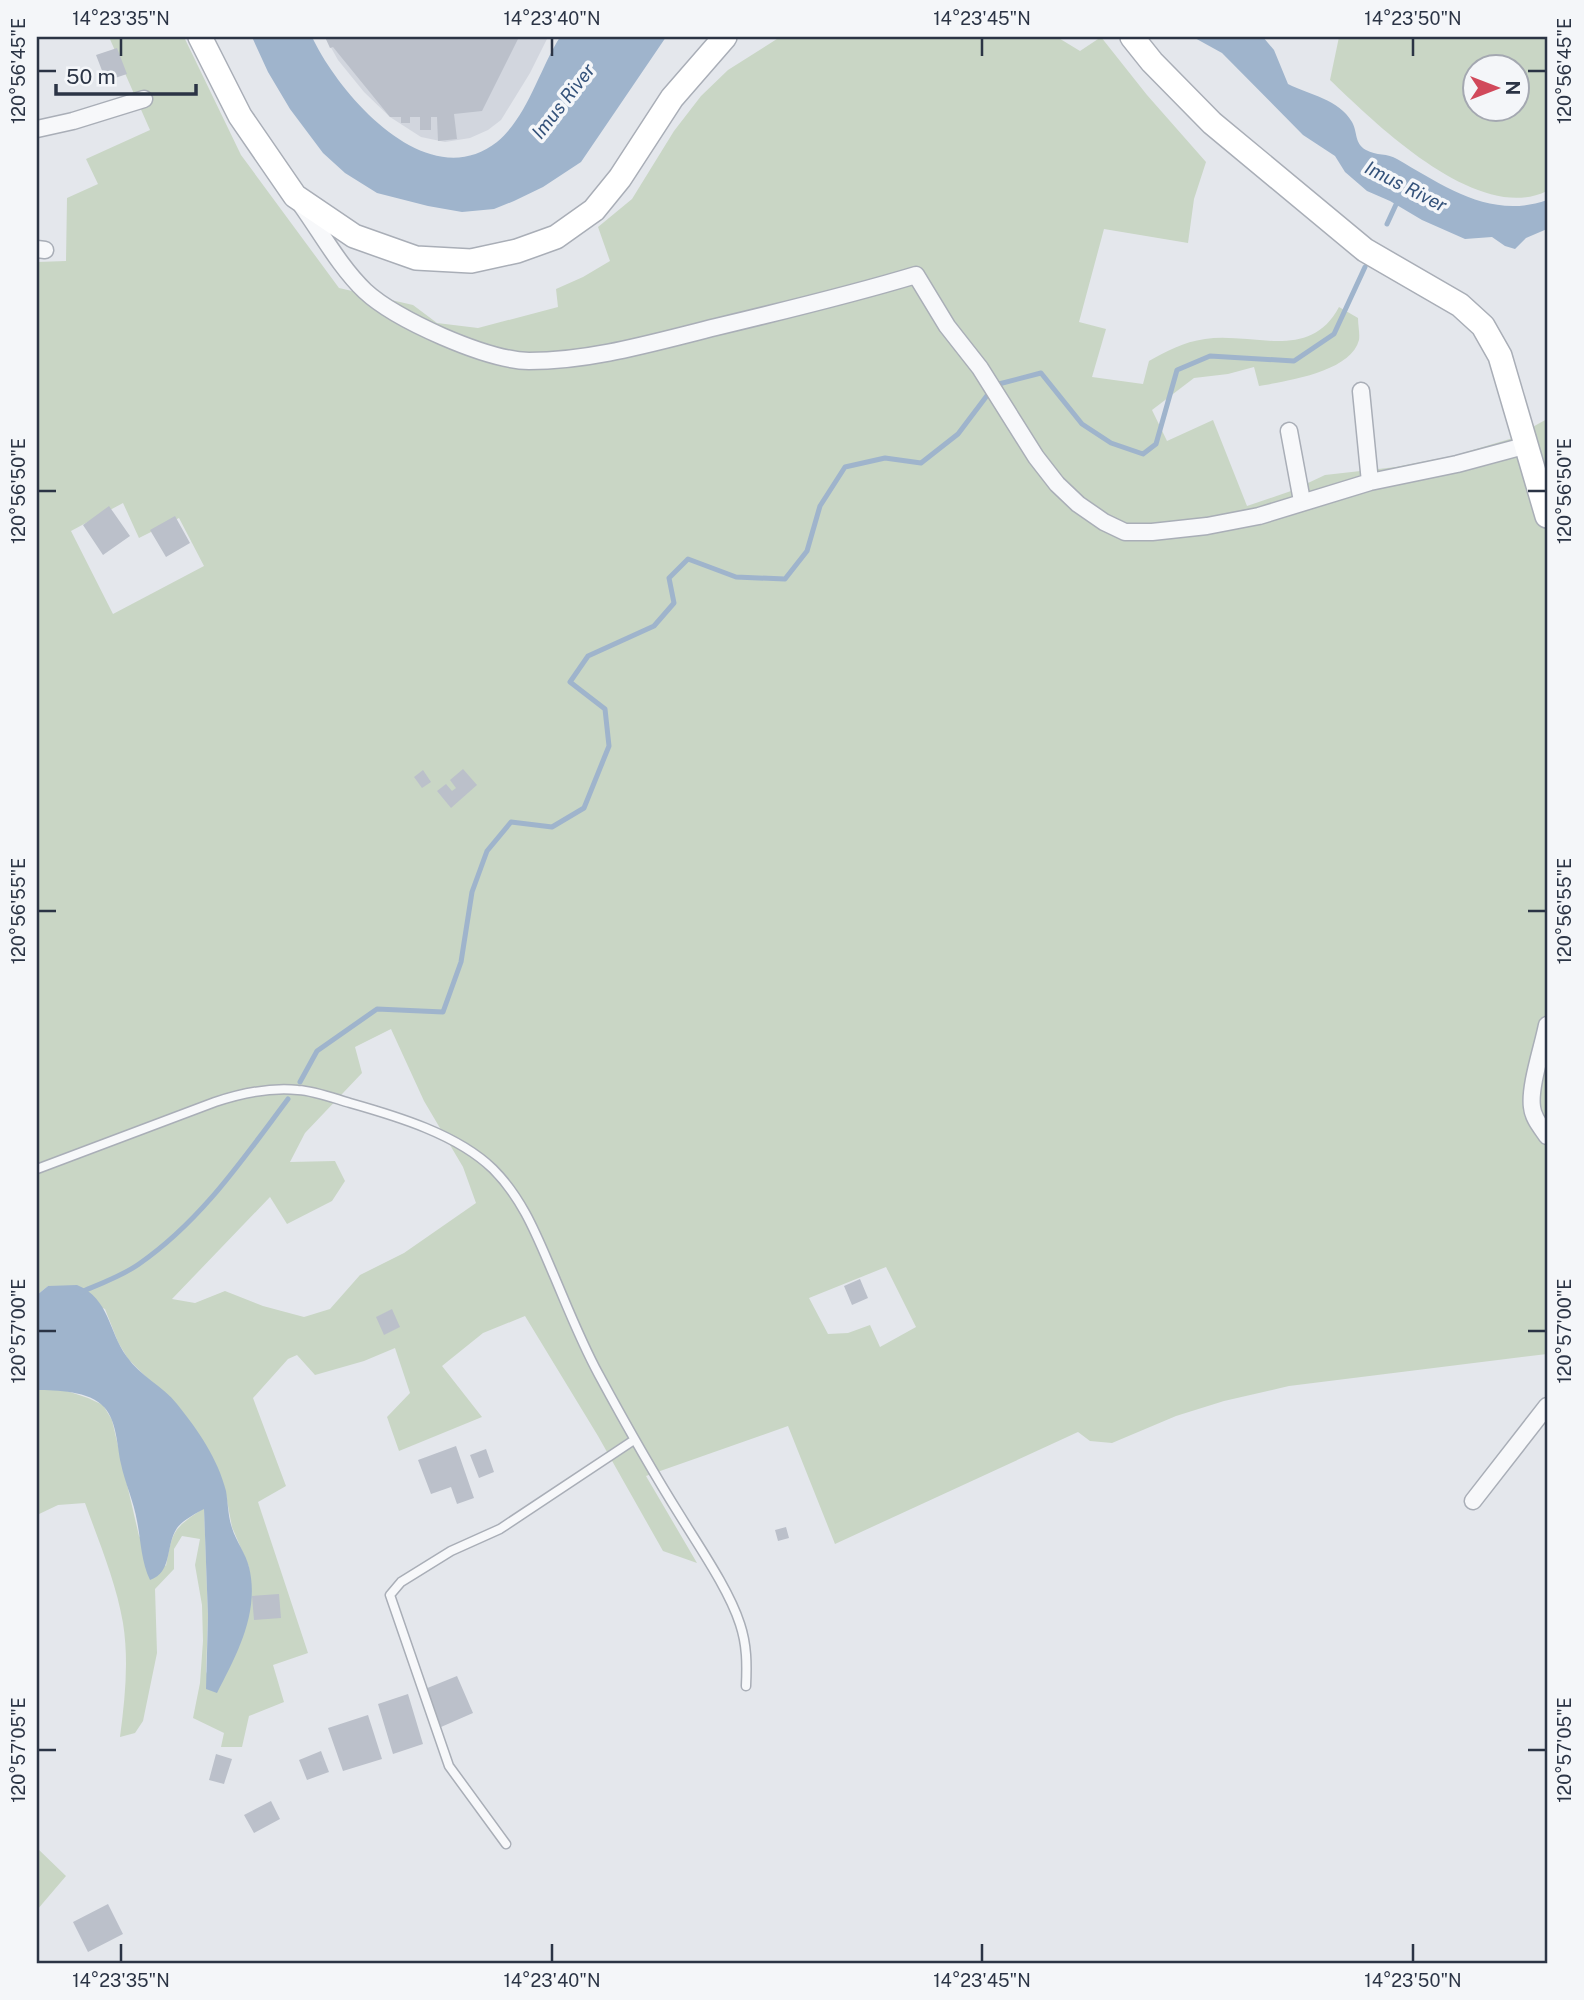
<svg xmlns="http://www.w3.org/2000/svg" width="1584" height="2000" font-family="'Public Sans',sans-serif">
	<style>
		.built { fill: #d2d6de }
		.green { fill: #c9d6c5; fill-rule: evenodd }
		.water { fill: #9fb4cc }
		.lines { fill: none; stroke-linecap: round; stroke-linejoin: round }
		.stream { stroke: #9fb4cc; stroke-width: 5 }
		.building { fill: #bbc0ca }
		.lane-casing { stroke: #a9aeb7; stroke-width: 11 }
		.street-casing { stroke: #a9aeb7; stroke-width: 19 }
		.secondary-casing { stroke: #a9aeb7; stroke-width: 26 }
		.lane { stroke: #f7f8fa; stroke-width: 8 }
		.street { stroke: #f7f8fa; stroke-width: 16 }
		.secondary { stroke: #fff; stroke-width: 23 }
		.ticks { fill: none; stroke: #2b3445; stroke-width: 2.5 }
		.labels { text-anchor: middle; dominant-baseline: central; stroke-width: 7; stroke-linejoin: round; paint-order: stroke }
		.water-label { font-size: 19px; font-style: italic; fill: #34527a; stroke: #f4f6f9 }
		.neatline { fill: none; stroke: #2b3445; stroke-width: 2.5 }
		.ticks-label { font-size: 18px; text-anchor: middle; fill: #2b3445 }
	</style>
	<rect width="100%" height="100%" fill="#e4e7ec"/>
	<path class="built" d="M325 37H548L530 73 501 120 488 130 470 138 445 142 421 137 390 117 364 92 338 60Z"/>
	<path class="green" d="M109 37H184L241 155 339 288 413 305 437 323 478 328 558 307 556 289 583 277 610 261 598 227 632 199 674 131 701 96 728 70 780 37H1057L1080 51 1101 37 1147 95 1206 162 1194 199 1188 243 1104 229 1079 322 1106 329 1092 377 1143 384 1149 361C1167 351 1183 342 1205 339 1253 332 1310 362 1339 307L1358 318C1358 325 1360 334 1359 340 1351 372 1286 381 1259 386L1254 367 1228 374 1194 378 1152 410 1167 441 1213 420 1247 506 1291 491 1325 475 1396 467 1456 455 1513 438 1547 419V1354L1289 1386 1224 1401 1176 1416 1112 1443 1090 1441 1078 1432 835 1544 788 1426 646 1476 697 1563 663 1551 598 1436 525 1316 483 1333 442 1366 482 1417 399 1451 387 1417 410 1393 395 1348 364 1361 315 1375 297 1355 288 1359 253 1398 286 1486 258 1502 308 1653 273 1665 284 1702 249 1716 242 1747H221L224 1733 193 1718 200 1683 203 1641 202 1605 195 1565 200 1539 182 1536 174 1549V1569L155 1589 157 1653 143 1721 135 1733 120 1737C125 1699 129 1661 123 1623 116 1582 99 1542 85 1503L58 1505 37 1515V1390H64L88 1398 103 1405 112 1420 139 1536 166 1566C173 1529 173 1529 204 1508L208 1616 206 1674 249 1567 232 1527 225 1490 148 1379 128 1359 118 1342 105 1309 48 1286 37 1295V262L66 261 67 198 98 184 86 159 150 130ZM123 503 139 538 179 518 204 566 113 614 71 531ZM391 1029 424 1101 463 1167 476 1203 404 1253 360 1275 330 1309 304 1317 263 1306 225 1291 195 1303 172 1299 270 1197 287 1224 332 1201 345 1181 335 1161 290 1162 305 1133 362 1073 355 1047ZM886 1267 916 1327 880 1347 870 1325 848 1333 828 1334 809 1298Z
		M1339 37H1547V191C1478 225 1375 123 1330 80ZM1518 66V108H1476V66Z
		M37 1848 66 1876 37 1910Z"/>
	<path class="water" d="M252 37H312C339 94 427 197 497 142 528 116 539 70 560 37H666L581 162 543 187 514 201 494 209 462 212 428 206 377 193 345 173 323 153 290 109 268 72Z
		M1193 37H1263L1274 50 1288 84C1309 95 1339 99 1352 122 1358 133 1354 143 1366 150 1376 156 1388 153 1397 159 1444 186 1491 220 1547 200V229L1526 238 1515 249 1505 246 1492 237 1465 239 1422 220 1390 201 1367 191 1345 172 1335 156 1303 135 1222 53Z
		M77 1285C110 1299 108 1331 127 1357 140 1376 163 1386 177 1404 198 1430 218 1459 226 1491 228 1503 228 1516 232 1528 236 1541 246 1554 249 1567 260 1612 237 1654 217 1693L206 1689 208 1616 204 1509C196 1513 182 1521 177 1528 165 1546 173 1572 150 1580 141 1561 141 1541 137 1521 134 1502 125 1483 121 1464 117 1446 117 1421 104 1407 90 1391 56 1390 37 1390V1295L48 1286Z"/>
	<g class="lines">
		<path class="stream" d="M1387 224 1399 198
			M300 1082 317 1051 377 1009 443 1012 461 962 472 892 487 851 511 822 552 827 584 808 609 746 605 709 570 682 588 656 654 626 674 603 669 578 688 559 736 577 785 579 807 551 820 506 845 467 885 458 921 463 958 434 995 385 1041 373 1082 424 1111 443 1143 454 1156 444 1177 370 1210 356 1294 361 1334 334 1365 267
			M81 1292C100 1284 122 1276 139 1264 201 1221 243 1159 288 1099"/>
	</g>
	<path class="building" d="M325 37H519L482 111 454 114 457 139 438 141 437 117H431V130H420V117H410V123H401V117H390L333 47 330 48Z
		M117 48 127 74 106 81 96 55Z
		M109 506 130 536 103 555 83 525Z
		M175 516 190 543 166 557 150 530Z
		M463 769 477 785 451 808 437 791 446 784 452 791 456 788 450 780Z
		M423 770 431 782 422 788 414 777Z
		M860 1279 868 1298 852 1305 844 1286Z
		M392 1309 400 1327 384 1335 376 1317Z
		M456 1446 474 1498 457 1504 451 1487 431 1494 418 1460Z
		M486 1449 494 1472 479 1478 470 1455Z
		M786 1527 789 1538 778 1541 775 1530Z
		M279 1594 281 1618 254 1620 252 1596Z
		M457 1676 473 1713 441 1727 425 1689Z
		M408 1694 423 1744 393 1754 378 1704Z
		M368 1715 382 1759 343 1771 328 1728Z
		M321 1751 329 1772 307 1780 299 1760Z
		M216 1754 232 1759 224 1784 209 1780Z
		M271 1801 280 1819 254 1833 244 1815Z
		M108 1904 123 1934 88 1952 73 1922Z"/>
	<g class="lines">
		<g class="lane-casing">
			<path id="lane" d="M37 1169 215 1102C242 1093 269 1087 298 1090 315 1091 333 1098 350 1103 396 1116 457 1134 493 1169 524 1200 538 1239 555 1278 569 1311 582 1344 599 1375 625 1423 652 1471 681 1517 700 1548 729 1590 740 1624 747 1645 747 1664 746 1686
				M506 1844 449 1766 390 1595 401 1582 451 1551 500 1529 634 1440"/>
		</g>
		<g class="street-casing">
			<path id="street" d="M37 129 73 121 144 99
				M302 206C322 234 340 267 365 291 396 320 486 360 529 361 592 361 655 342 716 327 783 311 850 295 916 275L947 326 980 368 1036 457 1057 484 1078 504 1104 522 1125 532H1152L1207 526 1259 516 1370 482 1457 464 1528 445
				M37 249 45 250
				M1361 391 1370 482
				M1289 431 1302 501
				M1547 1025C1543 1046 1529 1087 1532 1107 1533 1118 1541 1127 1547 1136
				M1473 1501 1547 1406"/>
		</g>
		<g class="secondary-casing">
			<path id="secondary" d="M200 37 240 116 295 196 354 236 416 258 471 261 517 251 556 237 594 210 620 178 672 98 725 37
				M1132 37 1152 62 1212 123 1365 250 1460 305 1483 326 1500 356 1547 516"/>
		</g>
		<use href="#lane" class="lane"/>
		<use href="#street" class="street"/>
		<use href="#secondary" class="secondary"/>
	</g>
	<path class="ticks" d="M121 38V56M552 38V56M982 38V56M1413 38V56M38 71H56M1528 71H1546M38 491H56M1528 491H1546M38 911H56M1528 911H1546M38 1331H56M1528 1331H1546M38 1750H56M1528 1750H1546M121 1944V1962M552 1944V1962M982 1944V1962M1413 1944V1962"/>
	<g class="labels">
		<g class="water-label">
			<text transform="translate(563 101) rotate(-52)">Imus River</text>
			<text transform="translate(1406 186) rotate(27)">Imus River</text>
		</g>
	</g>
	<rect width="1584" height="2000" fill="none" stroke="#f4f6f9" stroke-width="77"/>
	<g transform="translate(1496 88) rotate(90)"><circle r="33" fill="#f4f6f9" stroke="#a4a8b1" stroke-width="2"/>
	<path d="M0-5L12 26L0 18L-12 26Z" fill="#d1495b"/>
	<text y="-10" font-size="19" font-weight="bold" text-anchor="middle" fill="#2b3445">N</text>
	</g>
	<path d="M56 84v10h140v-10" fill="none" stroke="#2b3445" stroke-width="3.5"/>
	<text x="66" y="84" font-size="21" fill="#2b3445" stroke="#f4f6f9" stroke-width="5" paint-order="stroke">50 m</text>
	<rect x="38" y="38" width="1508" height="1924" class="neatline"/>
	<g class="ticks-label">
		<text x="121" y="25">14°23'35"N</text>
		<text x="552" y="25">14°23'40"N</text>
		<text x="982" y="25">14°23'45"N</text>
		<text x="1413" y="25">14°23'50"N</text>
		<text transform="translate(19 71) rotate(-90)" y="6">120°56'45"E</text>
		<text transform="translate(1565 71) rotate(-90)" y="6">120°56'45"E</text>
		<text transform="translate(1565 491) rotate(-90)" y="6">120°56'50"E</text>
		<text transform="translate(19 491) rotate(-90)" y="6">120°56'50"E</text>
		<text transform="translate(1565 911) rotate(-90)" y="6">120°56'55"E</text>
		<text transform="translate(19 911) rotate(-90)" y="6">120°56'55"E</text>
		<text transform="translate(1565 1331) rotate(-90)" y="6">120°57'00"E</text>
		<text transform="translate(19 1331) rotate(-90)" y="6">120°57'00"E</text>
		<text transform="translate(1565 1750) rotate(-90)" y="6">120°57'05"E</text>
		<text transform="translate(19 1750) rotate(-90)" y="6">120°57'05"E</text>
		<text x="121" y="1987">14°23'35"N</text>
		<text x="552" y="1987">14°23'40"N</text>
		<text x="982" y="1987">14°23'45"N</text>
		<text x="1413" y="1987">14°23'50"N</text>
	</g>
</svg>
